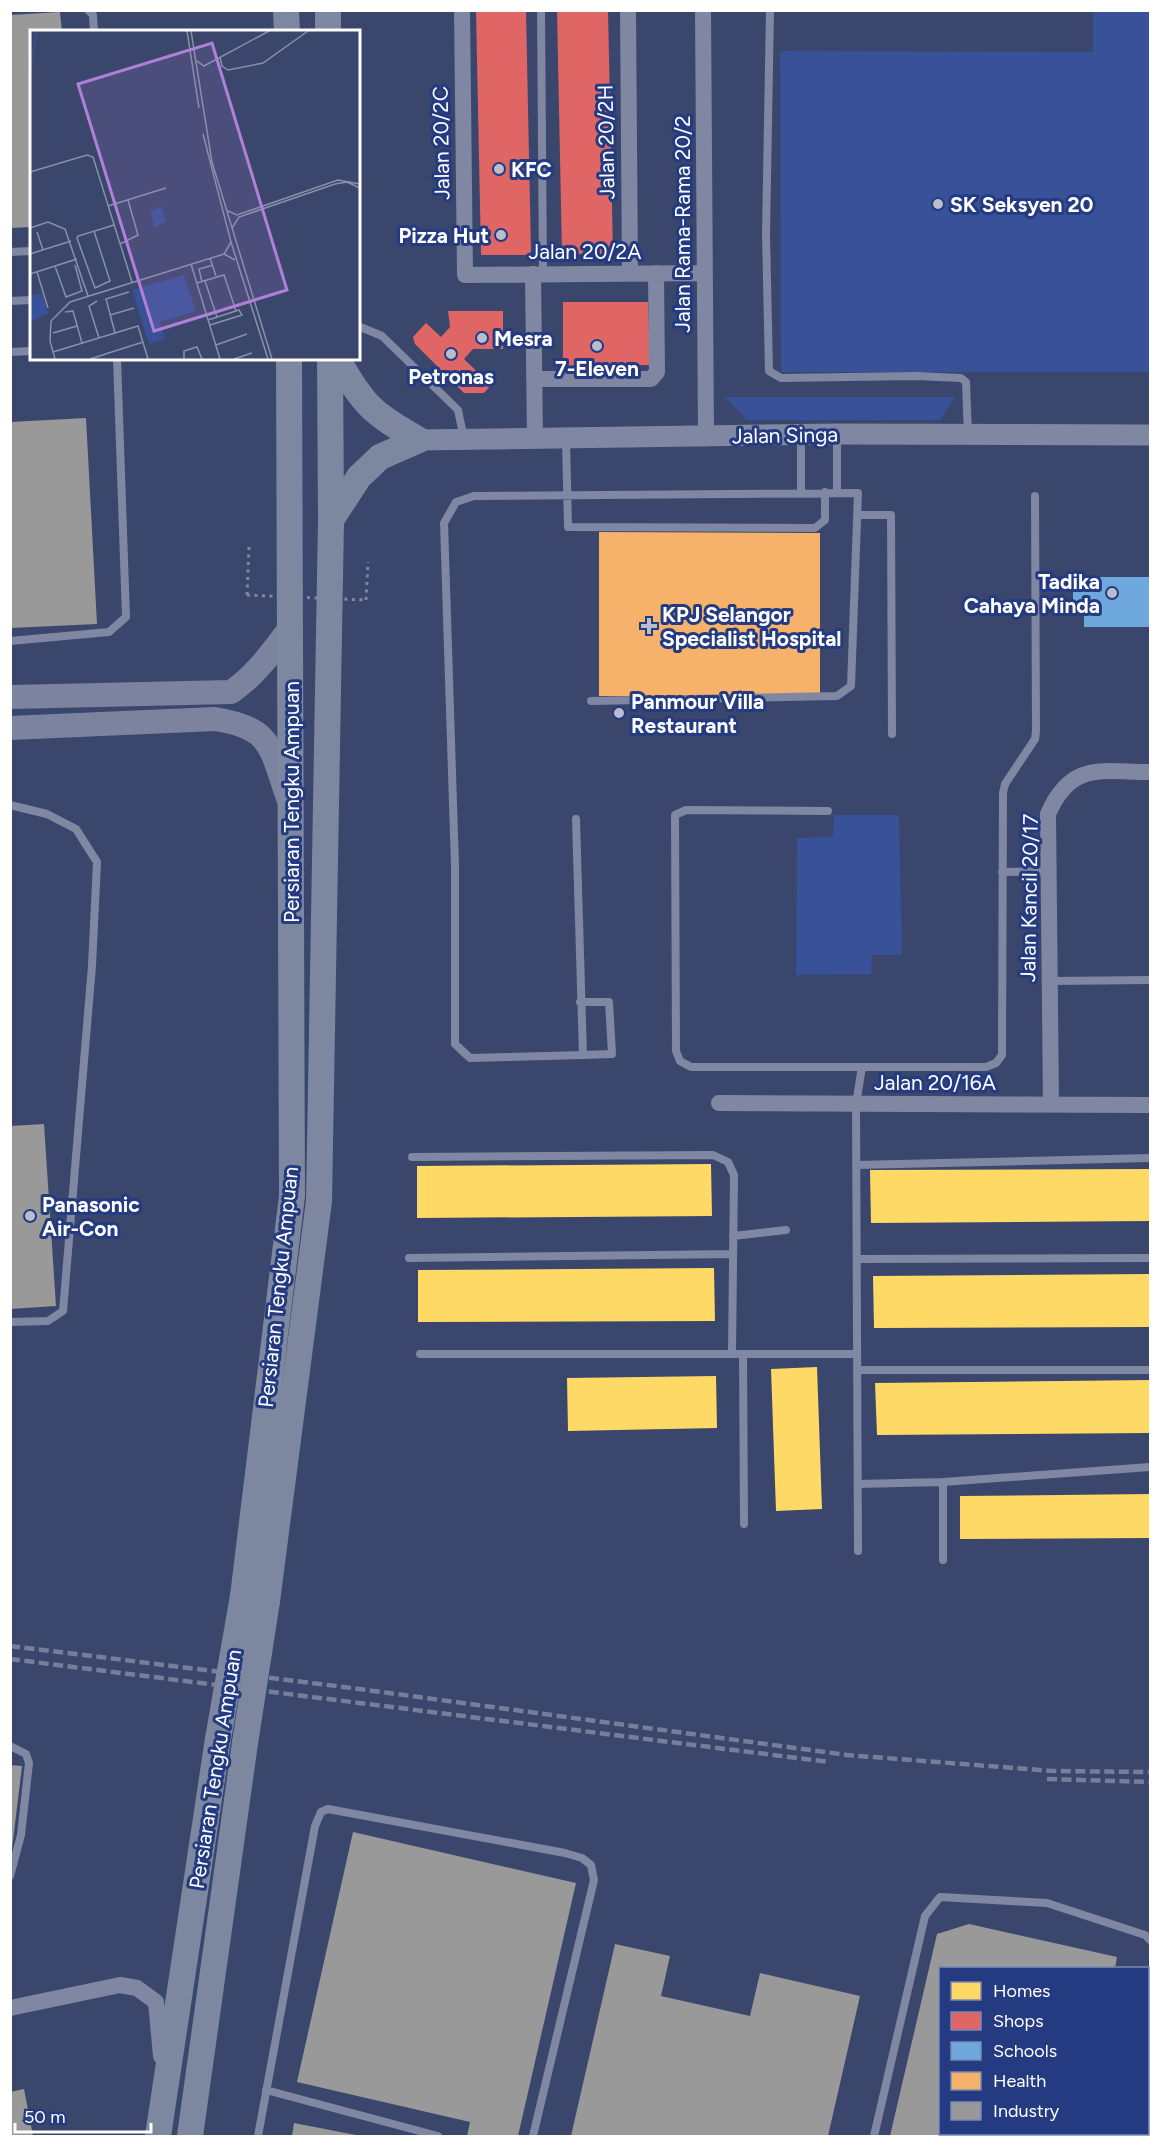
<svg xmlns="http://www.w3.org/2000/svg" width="1161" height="2147" font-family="Figtree,sans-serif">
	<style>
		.green { fill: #395198 }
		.homes { fill: #ffd966 }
		.shops { fill: #e06666 }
		.schools { fill: #6fa8dc }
		.health { fill: #f6b26b }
		.industry { fill: #999 }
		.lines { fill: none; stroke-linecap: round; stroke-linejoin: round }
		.path { stroke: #8087a2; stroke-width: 3; stroke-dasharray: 3 4.5; stroke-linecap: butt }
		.service { stroke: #8087a2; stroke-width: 8 }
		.minor { stroke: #8087a2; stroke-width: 16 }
		.tertiary { stroke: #8087a2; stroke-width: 21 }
		.secondary { stroke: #7b839f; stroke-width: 24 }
		.primary { stroke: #7e87a0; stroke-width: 26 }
		.rail { stroke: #767f9a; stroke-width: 4.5; stroke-dasharray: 10 4.5; stroke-linecap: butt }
		.path-bridge { stroke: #8087a2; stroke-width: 3; stroke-dasharray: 3 4.5; stroke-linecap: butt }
		.primary-bridge { stroke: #7e87a0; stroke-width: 26 }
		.poi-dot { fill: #babecc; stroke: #243b82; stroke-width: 2 }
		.labels { text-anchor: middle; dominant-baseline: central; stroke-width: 6; stroke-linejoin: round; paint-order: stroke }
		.street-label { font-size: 21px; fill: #fff; stroke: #243b82 }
		.poi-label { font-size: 21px; font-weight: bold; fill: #fff; stroke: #243b82; text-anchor: start }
		.inset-river { fill: none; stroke: #3c4b7f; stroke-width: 3 }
		.inset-road { fill: none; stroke: #8990a7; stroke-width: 1.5 }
		.view { fill: #b080d9; fill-opacity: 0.15; stroke: #b080d9; stroke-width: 3 }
		.inset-edge { fill: none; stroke: #fff; stroke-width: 3 }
	</style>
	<rect width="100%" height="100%" fill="#3a466c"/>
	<path class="green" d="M1093 11H1150V372H781L780 51 1093 52Z
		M725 397H955L940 420H747Z
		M834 815H899L902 955H872L871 974 796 975 797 838 833 837Z"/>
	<path class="homes" d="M711 1164 712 1216 417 1218V1166Z
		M1150 1169V1221L871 1223 870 1170Z
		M714 1268 715 1321 418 1322V1270Z
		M1150 1274V1327L874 1328 873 1276Z
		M817 1367 822 1509 776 1511 771 1369Z
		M716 1376 717 1428 568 1431 567 1378Z
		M1150 1380V1433L877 1435 875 1383Z
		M1150 1494V1538L960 1539V1496Z"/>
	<path class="shops" d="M476 10H526L531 255H481Z
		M557 10H608L613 254H562Z
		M563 302H648L650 365 563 366Z
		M448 311H503V349H473L464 359 491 385 484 393H464L415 344 413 337 426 323 441 337 450 327Z"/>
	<path class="schools" d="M1073 577H1150V627H1084V609H1073Z"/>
	<path class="health" d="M599 532 820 533V697L599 696Z"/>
	<path class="industry" d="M60 12 62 32H32V227L10 228V15Z
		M86 418 97 624 10 628V422Z
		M44 1124 56 1306 10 1309V1126Z
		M10 1765 22 1766 12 1849H10Z
		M353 1832 576 1883 518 2136H467L470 2122 297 2082Z
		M969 1924 1117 1957 1115 1968H940V2134H1103L1102 2136H890L937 1934Z
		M615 1944 670 1956 661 1996 750 2016 760 1973 860 1996 828 2136H571Z
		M24 2089 33 2136H10V2092Z
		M294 2123 356 2135V2136H292Z"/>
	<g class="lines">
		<path class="path" d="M247 595 249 547
			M366 600 368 562"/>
		<path class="service" d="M88 10 93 15 94 32
			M541 10 543 274
			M770 10 766 234 769 371 781 378 916 376 961 378 966 382 968 435
			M10 252 32 251
			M10 301 32 300
			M358 326 382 336 458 410 464 439
			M10 352 32 351
			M566 439 568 527 815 528 825 520V492
			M801 492V436
			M837 492V436
			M859 515H891L892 734
			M10 641 109 632 126 617 117 358
			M10 805 47 814 76 829 97 862 92 966 63 1311 48 1321 10 1322
			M828 811 686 810 675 815 676 1051 680 1061 691 1067H986L996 1063 1002 1055 1003 793 1005 784 1035 739 1036 731 1035 496
			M576 819 583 1055 470 1058 455 1044V866L444 523 456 502 474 496 858 493 851 686 837 696 591 701
			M1002 872 1049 871
			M1050 981 1150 980
			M580 1002H609L612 1054 583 1055
			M412 1157 713 1155 728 1162 734 1175 732 1354
			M856 1165 1150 1158
			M733 1236 786 1230
			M409 1258 733 1254
			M857 1259 1150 1258
			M420 1354H857
			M743 1354 744 1524
			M857 1370H1150
			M943 1482V1560
			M858 1484 943 1482 1150 1467
			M858 1551 856 1104 862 1067
			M10 1746 26 1754 29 1763 21 1835 10 1876
			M1148 2085 1150 2071
			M266 2090 438 2136
			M258 2136 315 1826 321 1812 328 1809 565 1853 582 1858 591 1865 594 1880 533 2136
			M874 2136 925 1916 940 1897 1047 1903 1145 1935 1150 1940
			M1136 2136 1137 2134"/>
		<path class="minor" d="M462 10 465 275 705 273
			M628 10 630 273
			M703 10 706 436
			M533 274 535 439
			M534 379H651L657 372 656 273
			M719 1103 1150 1105
			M1051 1104 1048 814C1071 761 1101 772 1150 772
			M10 2008 120 1985 137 1988 156 2002 161 2056"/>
		<path class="tertiary" d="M419 440 837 434 1150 435"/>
		<path class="secondary" d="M10 697 231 692C256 675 272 652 290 628
			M10 728 215 719C273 728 270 748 288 798"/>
		<path class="primary" d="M286 10 287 32
			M328 10V32
			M337 358C364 406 371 412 419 440
			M331 520 359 477 380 457 419 440
			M243 1596 292 1196 289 358
			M267 1601 319 1201 331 520 330 358
			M158 2136 218 1739
			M190 2136 245 1743"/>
		<path class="rail" d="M10 1646 352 1688 847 1755 1053 1771 1150 1772
			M10 1659 829 1762
			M1047 1779 1150 1782"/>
		<path class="path-bridge" d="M247 595 366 600"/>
		<path class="primary-bridge" d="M218 1739 243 1596
			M245 1743 267 1601"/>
	</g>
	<g class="poi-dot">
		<circle cx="499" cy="169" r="6"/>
		<circle cx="938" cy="204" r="6"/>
		<circle cx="501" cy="235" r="6"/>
		<circle cx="482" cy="338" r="6"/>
		<circle cx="597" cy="346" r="6"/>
		<circle cx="451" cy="354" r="6"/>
		<circle cx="1112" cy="593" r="6"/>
		<path d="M646 617h6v6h6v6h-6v6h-6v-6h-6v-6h6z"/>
		<circle cx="619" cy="713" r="6"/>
		<circle cx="30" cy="1216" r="6"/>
	</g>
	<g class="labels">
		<g class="street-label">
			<text transform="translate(606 142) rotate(-91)">Jalan 20/2H</text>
			<text transform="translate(441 143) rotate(-91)">Jalan 20/2C</text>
			<text transform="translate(682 224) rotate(-90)">Jalan Rama-Rama 20/2</text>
			<text x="585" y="251">Jalan 20/2A</text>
			<text transform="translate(785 435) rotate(-1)">Jalan Singa</text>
			<text transform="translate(291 802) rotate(-90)">Persiaran Tengku Ampuan</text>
			<text transform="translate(1029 898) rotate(-89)">Jalan Kancil 20/17</text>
			<text x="935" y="1082">Jalan 20/16A</text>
			<text transform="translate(278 1287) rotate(-84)">Persiaran Tengku Ampuan</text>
			<text transform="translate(215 1769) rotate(-81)">Persiaran Tengku Ampuan</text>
		</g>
		<g class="poi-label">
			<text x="511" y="169">KFC</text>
			<text x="950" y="204">SK Seksyen 20</text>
			<text x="489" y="235" text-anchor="end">Pizza Hut</text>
			<text x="494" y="338">Mesra</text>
			<text x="597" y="368" text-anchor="middle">7-Eleven</text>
			<text x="451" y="376" text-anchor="middle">Petronas</text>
			<text x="1100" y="581" text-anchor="end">Tadika<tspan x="1100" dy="24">Cahaya Minda</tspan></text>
			<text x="662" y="614">KPJ Selangor<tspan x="662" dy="24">Specialist Hospital</tspan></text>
			<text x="631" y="701">Panmour Villa<tspan x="631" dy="24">Restaurant</tspan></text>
			<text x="42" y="1204">Panasonic<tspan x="42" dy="24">Air-Con</tspan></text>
		</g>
	</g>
	<g transform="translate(30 30)">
		<rect width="330" height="330" fill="#3a466c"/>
		<path d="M131 176 136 191 125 198 120 182ZM154 245 166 281 130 292 135 309 119 314 102 260ZM12 263 18 283 0 292V266Z" fill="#395198"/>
		<path class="inset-river" d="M0 40 7 1"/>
		<path class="inset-road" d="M157 1 169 78M161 1 182 132 242 329M190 27 192 36 198 40 233 33 278 1M167 31 174 36 239 1M173 104 201 212 238 329M0 142 57 125 63 127 102 252M78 176 136 158M198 181 207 185 308 150 330 154M0 198 18 192 35 199 58 266M202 198 209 187 305 154 317 152 330 158M64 201 80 251 65 258 47 208 48 206 84 195M7 202 13 220M201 212 194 224 205 230M90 214 108 205 98 170M0 224 41 211M180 228 186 246M161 234 190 329M25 236 36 267 52 261 45 235M7 242 18 278M0 244 47 229M175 251 187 287M172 252 169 239 183 235M167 253 194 245 206 281M67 271 59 276 69 308M35 282 43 281 52 313M80 285 104 278M178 290 209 280 212 285 180 295M23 303 47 296M85 303 76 269 99 262M186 315 217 304M23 322 108 296 118 329M25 329 20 311 21 291 40 272 194 224M60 329 113 312M154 329V321L167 317 172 329M204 329 222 323"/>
		<path class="view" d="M182 13 257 260 124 301 48 54Z"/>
		<rect width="330" height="330" class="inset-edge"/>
	</g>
	<rect width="1161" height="2147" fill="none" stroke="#ffffff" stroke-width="24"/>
	<rect x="939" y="1967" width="210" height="168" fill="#243b82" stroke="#7c89b4" stroke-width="1.5"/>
	<rect x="951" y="1982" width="30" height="18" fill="#ffd966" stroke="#7c89b4" stroke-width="1.5"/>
	<text x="993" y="1997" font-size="18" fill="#ffffff">Homes</text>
	<rect x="951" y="2012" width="30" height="18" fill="#e06666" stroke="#7c89b4" stroke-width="1.5"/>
	<text x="993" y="2027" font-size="18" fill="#ffffff">Shops</text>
	<rect x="951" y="2042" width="30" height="18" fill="#6fa8dc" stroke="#7c89b4" stroke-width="1.5"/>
	<text x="993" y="2057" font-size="18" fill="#ffffff">Schools</text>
	<rect x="951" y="2072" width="30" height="18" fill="#f6b26b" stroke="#7c89b4" stroke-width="1.5"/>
	<text x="993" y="2087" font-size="18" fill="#ffffff">Health</text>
	<rect x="951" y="2102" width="30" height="18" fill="#999999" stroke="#7c89b4" stroke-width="1.5"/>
	<text x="993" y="2117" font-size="18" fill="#ffffff">Industry</text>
	<path d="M15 2123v9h136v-9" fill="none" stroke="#ffffff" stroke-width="3"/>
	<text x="24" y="2123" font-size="18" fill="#ffffff" stroke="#243b82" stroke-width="4.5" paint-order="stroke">50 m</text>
</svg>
